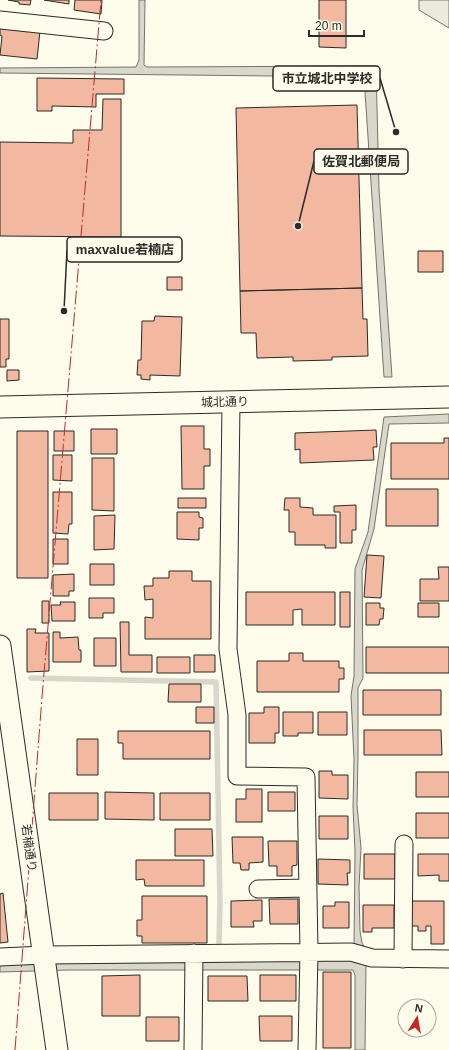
<svg xmlns="http://www.w3.org/2000/svg" width="449" height="1050" font-family="Arial,'Noto Sans JP',sans-serif">
	<style>
		.green { fill: #ecebdb; stroke: #74746e }
		.water { fill: #d8d7c9; stroke: #74746e }
		.lines { fill: none; stroke-linecap: round; stroke-linejoin: round }
		.stream { stroke: #d8d7c9; stroke-width: 5.5 }
		.building { fill: #f2b8a0; stroke: #2b2b2b }
		.minor-casing { stroke: #2b2b2b; stroke-width: 19 }
		.tertiary-casing { stroke: #2b2b2b; stroke-width: 23 }
		.minor { stroke: #fdfbea; stroke-width: 17 }
		.tertiary { stroke: #fdfbea; stroke-width: 21 }
		.power { stroke: #c62828; stroke-width: 1; stroke-dasharray: 14 3 2 3; stroke-linecap: butt }
		.labels { text-anchor: middle; dominant-baseline: central; stroke-width: 3; stroke-linejoin: round; paint-order: stroke }
		.street-label { font-size: 12px; fill: #2b2b2b; stroke: #fdfbea }
		.leader { fill: none; stroke: #2b2b2b; stroke-width: 1.5 }
		.callout-dot { fill: #2b2b2b; stroke: #fdfbea; stroke-width: 1.5 }
		.callout { fill: #fdfbea; stroke: #2b2b2b; stroke-width: 1.5 }
		.callout-label { font-size: 13px; text-anchor: middle; font-weight: bold; fill: #2b2b2b }
	</style>
	<rect width="100%" height="100%" fill="#fdfbea"/>
	<path class="green" d="M419 0H449V28L419 10Z"/>
	<path class="water" d="M139 0H145L144 65 147 67 376 66 379 189 392 377H384L364 77 0 73V68L136 67 139 60Z
		M449 414V423L389 424 374 529 362 570 363 678 358 688V758L357 805 361 848 359 887 360 931 362 943 365 948 366 964 365 1050H355V975L353 970H69L0 972V965L67 963 71 961 218 962 232 959 354 946 355 851 353 807 354 759 351 696 354 676 355 569 368 532 384 417Z"/>
	<g class="lines">
		<path class="stream" d="M31 678 216 682 220 903 219 943"/>
	</g>
	<path class="building" d="M8 0H31L30 5 19 4V2Z
		M44 0H69V4Z
		M75 0H102L101 14 74 10Z
		M319 0H346V48L319 47Z
		M0 26 40 31 37 59 0 55 2 36 0 35Z
		M37 78 124 79V94H96V107L52 106V111H37Z
		M103 99H121V237L0 236V142L73 143V130H102Z
		M357 105 362 288 240 291 236 108Z
		M418 251H443V272H418Z
		M167 277H182V290H167Z
		M362 288 363 319H367L368 356 332 357V360L293 361V357L257 358 256 333H241L240 291Z
		M155 316 182 317 180 376 150 375V380L141 379V375H137L138 360H141L142 321H154Z
		M0 319H9V359H6V367H0Z
		M7 370H19V380L7 381Z
		M181 426H204V449H210V466H204V489H182Z
		M91 429H117V454H91Z
		M376 430 377 447H373L374 460 300 463V449L295 450V433Z
		M17 431H48V578H17Z
		M54 431H74V451H54Z
		M444 438H449V479H391V443H444Z
		M53 455H72V481L53 480Z
		M92 458H114V511L92 510Z
		M386 489H438V526H386Z
		M53 492H72V524H69L68 534 53 533Z
		M178 498H206V508H178Z
		M285 498H300V507L313 508V515H336V548H325V545H295V532H289V510H284Z
		M356 505V530H352V543H340V512H334V506Z
		M177 512H199V517L203 518V528H199V540L177 539Z
		M115 515 114 549 94 550V516Z
		M53 539H68V564H53Z
		M367 555 384 556 381 598 364 597Z
		M90 564H114V585H90Z
		M438 567H449V601H420V579H439Z
		M169 571H192V581H211V639H145V617L153 618V599L145 600 144 586H153V578H169Z
		M74 574V591H69V596H53V575Z
		M246 592H335V625H302V609L293 610V625H246Z
		M340 592H350V627H340Z
		M89 598H114V613H103V618H89Z
		M42 601H49V623H42Z
		M60 602H75V621H52L51 605H61Z
		M366 603H380V608H384L383 619H380L379 625H366Z
		M418 603H439V617H418Z
		M120 622H129V655H152V672H121Z
		M27 629H36L35 633H49V671L27 672Z
		M53 632H60V638L78 637 79 650H81V662H53Z
		M94 638H116V666H94Z
		M366 647H449V673H366Z
		M289 653H303V661H339V668H344V679H339V692H257V661H289Z
		M194 655H215V672H194Z
		M157 657H190V673H157Z
		M169 684H201V702H168Z
		M363 690H441V715H363Z
		M196 707H214V723H196Z
		M264 707H279V733H275V743H249V713H264Z
		M283 712H313V733H298V736H283Z
		M318 712H347V735H318Z
		M364 730H441L442 755H364Z
		M118 731H210V759H123V743H118Z
		M77 739H98V775H77Z
		M319 771H332V775H348V799L319 798Z
		M416 772H449V797H416Z
		M246 789H262V822H236V799H246Z
		M105 792 154 793V820L105 819Z
		M268 792H295V811H268Z
		M49 793H98V820H49Z
		M160 793H210V820H160Z
		M416 813H449V838H416Z
		M319 816H348V839H319Z
		M175 829H212L213 856H175Z
		M232 837H263V862L249 863V870H241L240 863H233Z
		M268 841H297V865L292 866V876H277V866H269Z
		M364 854H395V879H364Z
		M418 854H449V881H439V875L418 876Z
		M318 859 350 860V873H347L348 885 318 884Z
		M136 860H204V886H145L144 879 136 880Z
		M3 893 8 942 0 943V894Z
		M142 896H207V943H142V936H137V920H142Z
		M269 899H298V924H270Z
		M262 900V921H253L254 927H231V901Z
		M411 901H444V944H431V926H426V931H418V926H411Z
		M335 902H349V928H323V906H335Z
		M363 905H394V928H372V932H363Z
		M323 972H351V1048H323Z
		M140 975V1016H102V976Z
		M260 975H296V1001H260Z
		M208 976H247L248 1001H208Z
		M259 1016H292V1041H260Z
		M146 1017H179V1041H146Z"/>
	<g class="lines">
		<g class="minor-casing">
			<path id="minor" d="M0 20 104 31
				M231 402 228 649 237 715V776L306 777 309 952 307 1050
				M258 889 308 888
				M0 957 44 955 351 952 372 958 449 959
				M403 959 404 844
				M193 1050 194 953"/>
		</g>
		<g class="tertiary-casing">
			<path id="tertiary" d="M0 407 449 397
				M0 646 57 1050"/>
		</g>
		<use href="#minor" class="minor"/>
		<use href="#tertiary" class="tertiary"/>
		<path class="power" d="M15 1050 42 697 101 0"/>
	</g>
	<g class="labels">
		<g class="street-label">
			<text transform="translate(225 402) rotate(-1)">城北通り</text>
			<text transform="translate(29 848) rotate(82)">若楠通り</text>
		</g>
	</g>
	<path class="leader" d="M396 132L380 78M298 226L314 161M64 311L67 250"/>
	<g class="callout-dot">
		<circle cx="396" cy="132" r="4"/>
		<circle cx="298" cy="226" r="4"/>
		<circle cx="64" cy="311" r="4"/>
	</g>
	<g class="callout">
		<rect x="273" y="66" width="107" height="25" rx="4"/>
		<rect x="314" y="149" width="94" height="25" rx="4"/>
		<rect x="67" y="237" width="115" height="25" rx="4"/>
	</g>
	<g class="callout-label">
		<text x="327" y="83">市立城北中学校</text>
		<text x="361" y="166">佐賀北郵便局</text>
		<text x="125" y="254">maxvalue若楠店</text>
	</g>
	<g transform="translate(417 1018) rotate(11)"><circle r="19" fill="#fdfbea" stroke="#a9a89e"/>
	<path d="M0-3L7 15L0 10L-7 15Z" fill="#c62828"/>
	<text y="-6" font-size="11" font-weight="bold" text-anchor="middle" fill="#2b2b2b">N</text>
	</g>
	<path d="M309 30v6h55v-6" fill="none" stroke="#2b2b2b" stroke-width="2"/>
	<text x="315" y="30" font-size="12" fill="#2b2b2b" stroke="#fdfbea" stroke-width="3" paint-order="stroke">20 m</text>
</svg>
